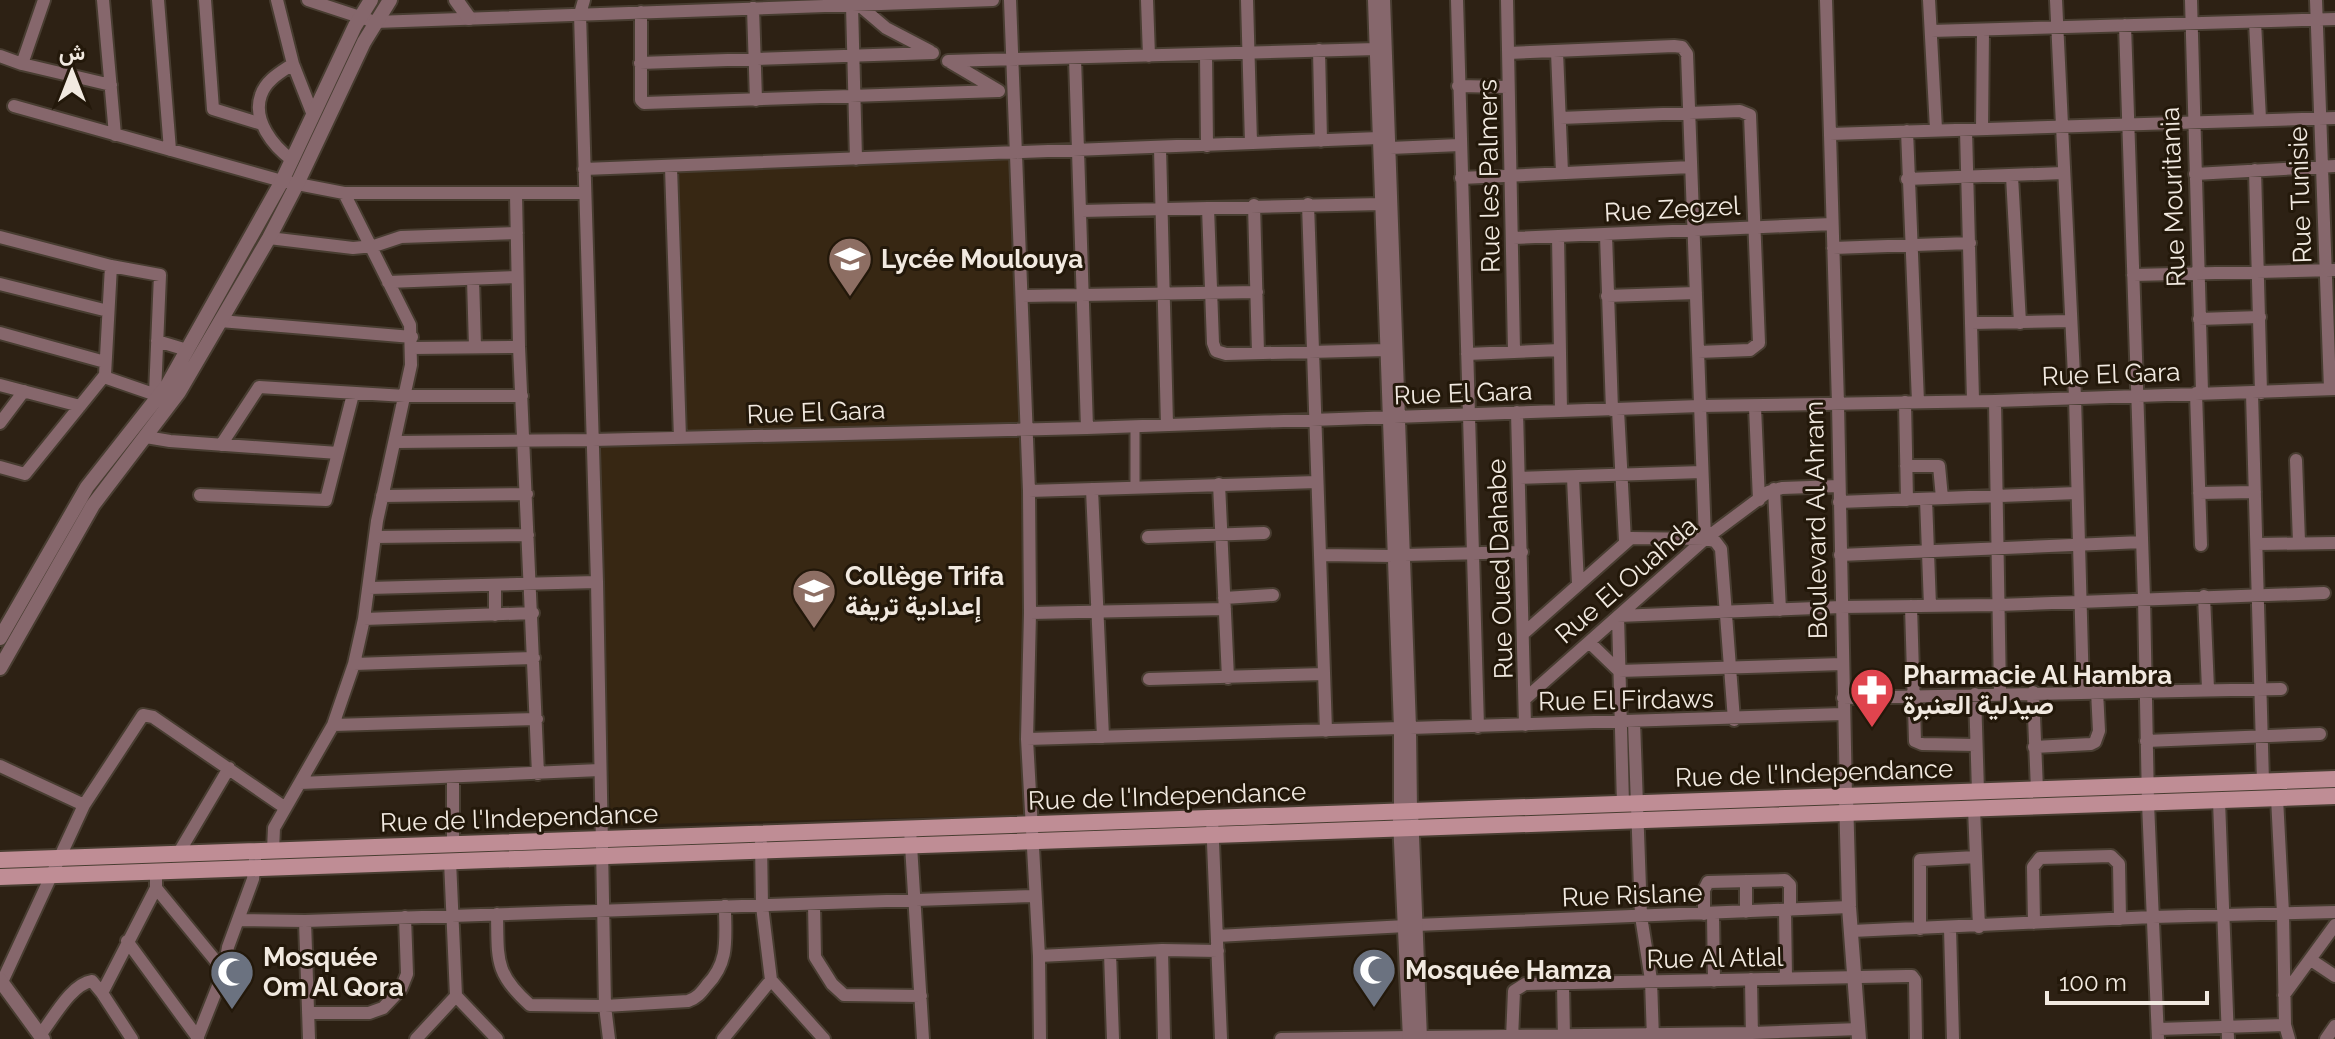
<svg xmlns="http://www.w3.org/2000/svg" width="2335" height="1039" font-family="Raleway,Vazirmatn,sans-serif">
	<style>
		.built { fill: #372713 }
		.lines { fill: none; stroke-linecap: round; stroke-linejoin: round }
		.pedestrian-casing { stroke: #483d31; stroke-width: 13 }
		.minor-casing { stroke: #483d31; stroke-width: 16 }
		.tertiary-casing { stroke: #483d31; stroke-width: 18 }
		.secondary-casing { stroke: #483d31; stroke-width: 20 }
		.pedestrian { stroke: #86676c; stroke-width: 9 }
		.minor { stroke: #86676c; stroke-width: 12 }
		.tertiary { stroke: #86676c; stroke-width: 14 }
		.secondary { stroke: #bf8d95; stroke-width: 16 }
		.labels { text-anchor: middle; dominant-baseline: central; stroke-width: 6; stroke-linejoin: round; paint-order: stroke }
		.street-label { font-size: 26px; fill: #f1e9e0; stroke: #23180a }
		.poi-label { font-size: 26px; font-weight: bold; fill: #f1e9e0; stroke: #23180a; text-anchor: start }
	</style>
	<rect width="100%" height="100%" fill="#2d2114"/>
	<path class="built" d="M1016 153 1025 430 1024 815 611 825 597 445 683 442 673 165Z"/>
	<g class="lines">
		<g class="pedestrian-casing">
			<path id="pedestrian" d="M1135 426V487"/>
		</g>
		<g class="minor-casing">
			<path id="minor" d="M103 0 115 135
				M158 0 170 150
				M205 0 213 109 262 124
				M277 0 293 64 313 115
				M308 0 375 22 993 0
				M584 0 580 14 597 582 605 1006 609 1039
				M1010 0 1029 491 1030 613 1027 739 1039 956 1040 1039
				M1147 0 1149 56
				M1247 0 1251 143
				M1374 0 1400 728V811
				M1384 0 1410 728 1411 811
				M1457 0 1478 727
				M1507 0 1514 351
				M1826 0 1838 404 1846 796
				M1929 0 1936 129
				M2056 0 2075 397 2083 691
				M2191 0 2202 392
				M2316 0 2330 389
				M852 5 856 159
				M859 5 886 28 930 51
				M753 8 756 100
				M641 12V100L644 103 998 91
				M2255 22 2260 119
				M2125 25 2144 598 2148 803 2158 1039
				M1931 31 2335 19
				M1319 50 1321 141
				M1557 52 1562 173
				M1508 53 1674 46 1682 47 1687 54 1705 539 1715 541 1721 549 1734 720
				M1206 54 1207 146
				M0 56 22 64 111 85
				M1075 58 1087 428
				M948 61 1376 49
				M950 62 999 91
				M640 63 933 53
				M22 64 44 0
				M1458 86 1508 87
				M14 106 282 181 344 193H584
				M1560 118 1740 111 1750 115 1759 343 1750 350 1698 352
				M1982 129 1983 30
				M1966 130 1973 400
				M1907 131 1918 402
				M1830 134 2335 118
				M1160 148 1167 425
				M1390 148 1460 145
				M292 160C273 146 252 120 261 95 266 80 281 72 293 64
				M671 167 680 438
				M584 169 1379 138
				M2255 170 2261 393
				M2195 174 2335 166
				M2012 176 2020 323
				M1461 178 1691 167
				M1907 179 2063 173
				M516 194 519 347 538 774
				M1308 204 1326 731
				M1254 205 1258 353
				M1208 208 1213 343 1216 351 1226 354 1387 350
				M1081 211 1381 204
				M1606 235 1612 410
				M1558 236 1561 411
				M0 237 111 266 160 275 155 394
				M269 238 353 248 374 246 401 237 517 233
				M1513 238 1832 224
				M1833 248 1970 243
				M111 266 105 375 107 378 159 396
				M2133 275 2335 270
				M473 279 475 347
				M388 282 517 277
				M0 284 108 311
				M1022 296 1257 292
				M1607 296 1696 293
				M2199 319 2260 317
				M220 321 412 337
				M1971 323 2070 321
				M0 333 105 362
				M157 341 187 350
				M412 348 519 347
				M1467 354 1560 350
				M0 385 80 406
				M2196 393 2201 545
				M2252 393 2263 782
				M1995 401 2000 693
				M1905 402 1907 500
				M1755 407 1759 500
				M1618 410 1625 541
				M1517 412 1525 725
				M0 423 24 391
				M146 437 170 441 338 453
				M396 442 593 440 1087 428 1700 406 1995 401 2335 389
				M221 445 259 387 405 396H522
				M2296 460 2299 542
				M1906 466H1939L1942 498
				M0 467 25 474 105 375
				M1520 478 1702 472
				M1573 478 1578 584
				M1219 484 1228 678
				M1092 489 1103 737
				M1774 489 1780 610
				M1029 491 1317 482
				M2199 493 2255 492
				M200 495 326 500 353 394
				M382 496 527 494
				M1926 499 1930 606
				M1839 502 2077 493
				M375 537 528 535
				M1148 537 1264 533
				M2257 544 2335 543
				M1320 555 1394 556
				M1404 555 1522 552
				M1840 555 2142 542
				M495 585V615
				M369 588 597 582
				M2204 596 2208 689
				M1224 598 1273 595
				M1911 606 1915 741 1922 744 1976 745
				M1030 613 1225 609
				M364 619 533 613
				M1524 633 1631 538 1705 539
				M1589 642 1619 671 1842 664
				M354 664 534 658
				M1149 679 1324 674
				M2033 692 2037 790
				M1975 694 1978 792
				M1526 698 1705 539 1768 492 1782 488 1839 486
				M1843 698 2281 689
				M1634 722 1641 916 1651 980 1653 1039
				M333 725 537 719
				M1410 728 1843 714
				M1027 739 1400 728
				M2146 741 2320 734
				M2034 747 2091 744 2095 742 2099 731 2097 691
				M0 766 84 805
				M453 777V844
				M300 783 600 770
				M2277 798 2283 913 2285 1025 2289 1039
				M2219 801 2228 1039
				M1623 804 1618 616 1841 607 1998 605 2324 593
				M1974 809 1979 927
				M1212 818 1221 1039
				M910 829 923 1039
				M761 843 762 906 771 980
				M273 850 274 828 333 725 354 664 364 619 377 521 411 365 410 325 344 193
				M178 854 229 768
				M450 861 456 996
				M1746 881V912
				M156 888 224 971
				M814 904 815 957 832 984 844 995 921 996
				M1785 910 1786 978
				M497 914C498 959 494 973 530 1005L605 1006 688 1001C697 998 701 993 707 985 730 961 725 938 725 906
				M1704 914V890L1708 882 1785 880 1790 885V910
				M1713 914 1714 981
				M238 920 305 921 1034 896
				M305 921 309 1039
				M2034 923 2033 867 2040 858 2111 856 2119 864 2120 919
				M1416 925 1849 907
				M1950 928 1953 1039
				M1920 929V860L1976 857
				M1852 931 2153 917 2335 912
				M1217 936 1406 926
				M127 941 198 1038
				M1162 950 1164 1039
				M1110 953 1113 1039
				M1039 956 1162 950 1218 951
				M2311 960 2335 976
				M1751 979 1752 1039
				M2 982 84 805 143 715 153 717 284 807
				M1563 983 1564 1039
				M102 993 156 888V871
				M2284 995 2335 925
				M308 1013H369L383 1008 401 989 407 974 405 917
				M2158 1029 2285 1025
				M40 1035C53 1019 71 984 92 981L102 993 132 1039
				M1420 1037 1752 1033 1859 1029
				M197 1039 224 971 228 947 253 879 255 860
				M416 1039 456 996 497 1039
				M723 1039 771 980 824 1039
				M1281 1039 1410 1037
				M1512 1039 1514 991 1525 984 1907 976H1912L1915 980 1916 1039
				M2326 1039 2335 1026"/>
		</g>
		<g class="tertiary-casing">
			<path id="tertiary" d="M456 0 469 18
				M0 638 87 487 168 384 282 181 355 26 371 0
				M0 668 93 505 179 392 269 238 297 184 364 42 390 0
				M1846 796 1849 907 1859 1039
				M1411 811 1420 1039
				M1400 820 1410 1039
				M0 980 43 1039"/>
		</g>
		<g class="secondary-casing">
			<path id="secondary" d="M0 860 2335 779
				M0 877 2335 796"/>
		</g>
		<use href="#pedestrian" class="pedestrian"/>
		<use href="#minor" class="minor"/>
		<use href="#tertiary" class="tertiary"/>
		<use href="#secondary" class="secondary"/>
	</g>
	<defs>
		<g id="school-pin" transform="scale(2.3)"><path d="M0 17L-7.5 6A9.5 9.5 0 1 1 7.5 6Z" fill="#8d6e63" stroke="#23180a"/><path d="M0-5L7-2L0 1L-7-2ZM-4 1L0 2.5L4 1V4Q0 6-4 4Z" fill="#fff"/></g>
		<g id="pharmacy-pin" transform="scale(2.3)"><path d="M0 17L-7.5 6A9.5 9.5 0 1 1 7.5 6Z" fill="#e0444e" stroke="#23180a"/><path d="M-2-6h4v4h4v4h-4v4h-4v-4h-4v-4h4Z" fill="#fff"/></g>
		<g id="mosque-pin" transform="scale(2.3)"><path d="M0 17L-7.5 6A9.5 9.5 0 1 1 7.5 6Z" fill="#6b7280" stroke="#23180a"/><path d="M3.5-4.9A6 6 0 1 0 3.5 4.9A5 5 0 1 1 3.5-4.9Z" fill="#fff"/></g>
	</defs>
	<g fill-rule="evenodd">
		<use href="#school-pin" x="850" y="259"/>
		<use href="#school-pin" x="814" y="591"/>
		<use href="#pharmacy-pin" x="1872" y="690"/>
		<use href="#mosque-pin" x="1374" y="970"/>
		<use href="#mosque-pin" x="232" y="972"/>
	</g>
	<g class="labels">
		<g class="street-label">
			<text transform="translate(1489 176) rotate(-91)">Rue les Palmers</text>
			<text transform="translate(2300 195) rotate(-92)">Rue Tunisie</text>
			<text transform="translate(2173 197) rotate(-92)">Rue Mouritania</text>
			<text transform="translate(1672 209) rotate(-3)">Rue Zegzel</text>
			<text transform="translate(2111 374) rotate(-2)">Rue El Gara</text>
			<text transform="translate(1463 393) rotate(-2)">Rue El Gara</text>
			<text transform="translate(816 412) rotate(-2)">Rue El Gara</text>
			<text transform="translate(1816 520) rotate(-91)">Boulevard Al Ahram</text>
			<text transform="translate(1500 569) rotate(-92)">Rue Oued Dahabe</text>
			<text transform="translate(1626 580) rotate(-41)">Rue El Ouahda</text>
			<text transform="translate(1626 700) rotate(-1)">Rue El Firdaws</text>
			<text transform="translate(1814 773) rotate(-2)">Rue de l'Independance</text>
			<text transform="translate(1167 796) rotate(-2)">Rue de l'Independance</text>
			<text transform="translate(519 818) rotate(-2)">Rue de l'Independance</text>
			<text transform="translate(1632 895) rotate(-2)">Rue Rislane</text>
			<text transform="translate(1715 958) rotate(-1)">Rue Al Atlal</text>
		</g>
		<g class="poi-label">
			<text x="881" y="259">Lycée Moulouya</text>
			<text x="845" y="576">Collège Trifa<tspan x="845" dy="30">إعدادية تريفة</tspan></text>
			<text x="1903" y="675">Pharmacie Al Hambra<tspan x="1903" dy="30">صيدلية العنبرة</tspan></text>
			<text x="263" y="957">Mosquée<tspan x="263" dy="30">Om Al Qora</tspan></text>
			<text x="1405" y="970">Mosquée Hamza</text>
		</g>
	</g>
	<g transform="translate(72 72)" stroke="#23180a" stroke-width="6" paint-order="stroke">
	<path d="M0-6L14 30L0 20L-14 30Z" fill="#f1e9e0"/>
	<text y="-12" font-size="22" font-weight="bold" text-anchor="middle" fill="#f1e9e0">ش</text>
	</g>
	<path d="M2047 991v12h160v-12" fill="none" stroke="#f1e9e0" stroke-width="4"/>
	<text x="2059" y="991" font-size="24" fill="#f1e9e0" stroke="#23180a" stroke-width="6" paint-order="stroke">100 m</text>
</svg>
